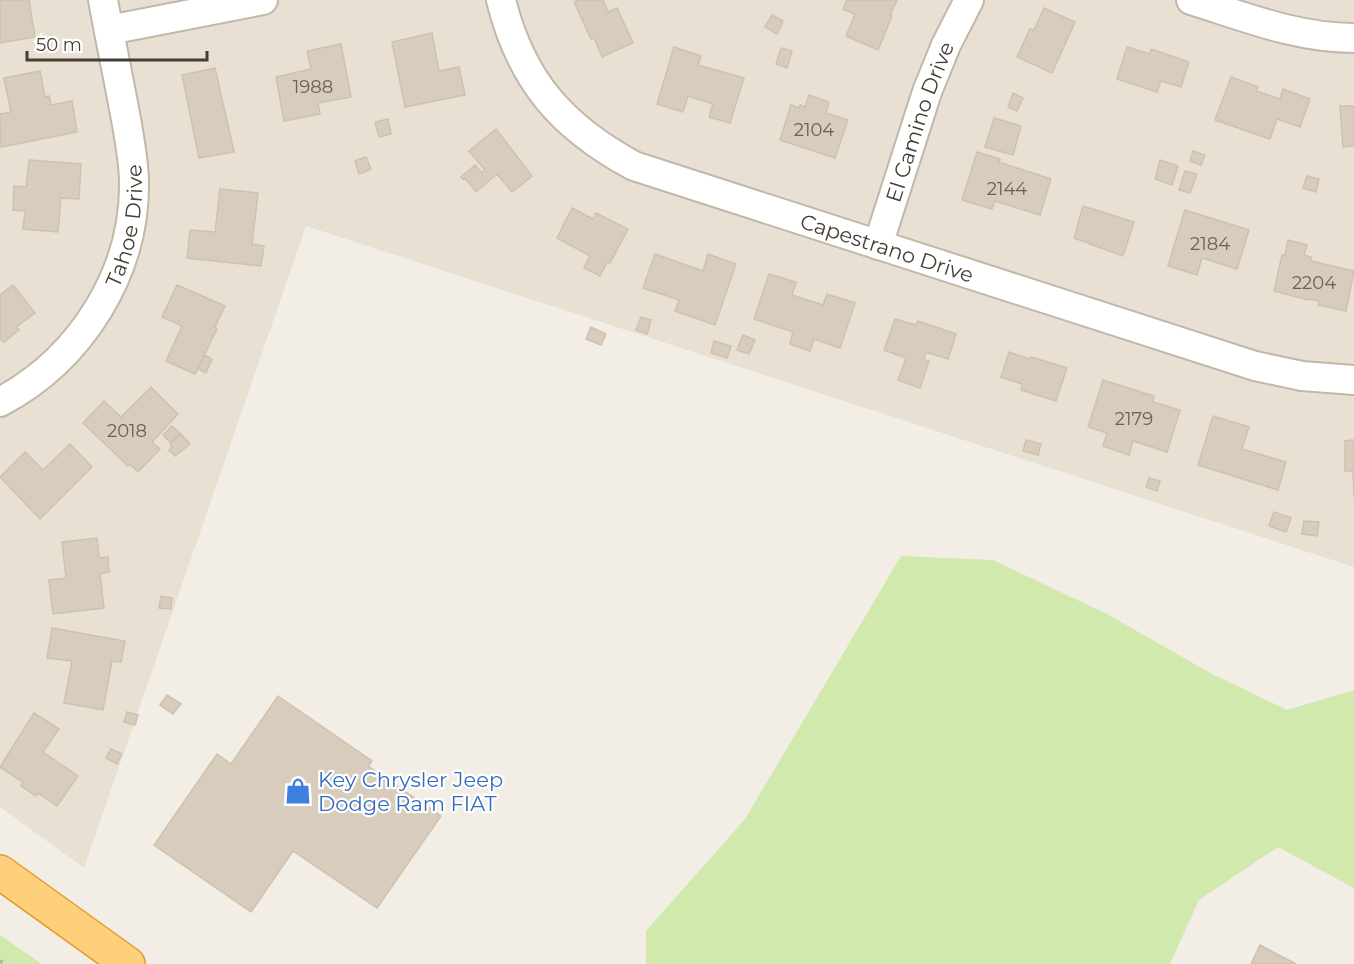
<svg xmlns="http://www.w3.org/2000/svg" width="1354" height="964" font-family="Montserrat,sans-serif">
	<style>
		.residential { fill: #e7e0d3 }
		.green { fill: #d1e9ac }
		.building { fill: #d8ccbd; stroke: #d0c1ad; stroke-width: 1.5 }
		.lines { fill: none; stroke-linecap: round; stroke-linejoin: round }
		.minor-casing { stroke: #c2b8aa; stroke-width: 32 }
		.trunk-casing { stroke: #e3982f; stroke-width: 36 }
		.path { stroke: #c1b098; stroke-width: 4; stroke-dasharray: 3 3; stroke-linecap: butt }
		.minor { stroke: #fff; stroke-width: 28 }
		.trunk { stroke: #ffd07b; stroke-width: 33 }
		.labels { text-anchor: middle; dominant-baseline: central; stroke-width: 4.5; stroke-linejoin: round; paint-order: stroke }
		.number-label { font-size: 18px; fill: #6a6256 }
		.street-label { font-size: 21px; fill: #463e34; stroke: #fff }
		.shop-label { font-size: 21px; fill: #366cbe; stroke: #fff; text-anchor: start }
	</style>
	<rect width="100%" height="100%" fill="#f3eee5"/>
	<path class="residential" d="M0 0H1354V567L306 226 84 868 0 807Z"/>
	<path class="green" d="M901 556 993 560 1107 614 1212 674 1287 710 1354 690V888L1278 847 1199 900 1170 964H646V931L745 819Z
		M0 935 42 964H0Z"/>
	<path class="building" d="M0 0H29L35 37 0 43Z
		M578 0H603L608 12 617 8 633 43 602 57 594 38 591 39 574 2Z
		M847 0H897L890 15 892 16 878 50 846 36 855 14 843 9Z
		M1044 8 1075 22 1052 73 1017 57 1030 29 1034 30Z
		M772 15 783 21 777 34 765 27Z
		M432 33 439 71 459 67 465 95 405 107 392 42Z
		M341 44 351 97 318 103 320 114 284 121 276 77 311 69 307 51Z
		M674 47 701 56 698 65 744 78 730 123 709 117 713 104 688 96 683 112 657 104Z
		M1127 47 1150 54 1151 49 1189 62 1181 87 1161 81 1157 92 1117 79Z
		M781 48 792 51 787 68 776 64Z
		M215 68 234 152 199 158 182 75Z
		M40 71 45 97 49 96 51 105 72 101 77 132 1 147 0 114 11 112 4 78Z
		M1231 77 1258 87 1256 91 1280 99 1283 89 1310 99 1300 127 1277 119 1270 139 1215 120Z
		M1013 93 1023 98 1017 111 1008 107Z
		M809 95 829 102 826 113 848 120 835 158 780 140 791 105 799 108 800 105 805 107Z
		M1340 106H1354V146L1343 147Z
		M994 118 1021 126 1013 155 985 147Z
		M388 119 391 134 379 137 375 122Z
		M496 129 532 176 512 192 497 174 476 192 465 178 463 179 461 177 475 165 482 173 485 170 469 151Z
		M1193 151 1205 155 1201 165 1190 161Z
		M977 152 1000 159 999 162 1051 179 1040 215 995 201 992 209 962 200Z
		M366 157 371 169 359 174 355 161Z
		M29 160 81 164 79 199 61 198 58 232 23 229 25 211 13 210 14 186 26 187Z
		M1160 160 1178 166 1172 185 1155 179Z
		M1185 171 1197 174 1190 193 1179 190Z
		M1307 176 1319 179 1316 192 1303 188Z
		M220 189 258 193 252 244 264 246 261 266 187 258 190 230 215 232Z
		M1083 206 1134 222 1123 256 1074 238Z
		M572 208 593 219 596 213 628 229 610 263 607 262 600 276 584 268 590 256 557 238Z
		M1185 210 1249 230 1237 269 1202 258 1197 275 1168 266Z
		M1288 240 1307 245 1304 255 1311 257V261L1354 271 1346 311 1318 305 1320 301 1309 299 1308 300 1274 291 1282 255H1285Z
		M655 254 703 271 708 254 736 264 715 325 675 311 679 300 643 288Z
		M769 274 796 282 792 295 823 305 827 294 855 303 840 348 814 339 810 351 790 344 793 332 754 319Z
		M13 285 35 313 16 327 19 330 4 342 0 339V295Z
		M177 285 225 306 215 327 217 329 195 374 166 361 182 326 162 317Z
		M641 317 651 320 647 334 636 330Z
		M895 319 916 325 918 321 956 334 948 359 926 352 924 360 929 361 920 388 898 380 906 358 884 350Z
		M591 327 606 334 601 345 586 339Z
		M743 335 755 340 749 354 737 350Z
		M714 341 731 346 727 358 711 353Z
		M1009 352 1030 359 1031 357 1067 368 1056 401 1021 390 1022 384 1001 377Z
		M204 355 212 359 206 373 198 369Z
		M1103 380 1154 396 1153 402 1180 410 1167 452 1133 441 1129 455 1103 446 1107 433 1088 427Z
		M151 387 178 414 152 442 160 449 138 472 130 464 128 466 83 423 104 401 121 417Z
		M1213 416 1249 427 1242 449 1286 462 1278 490 1198 465Z
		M172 426 180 433 171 443 163 435Z
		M181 434 190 444 175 456 169 450 172 447 170 444Z
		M1026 440 1041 444 1038 455 1023 451Z
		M1353 440H1354V497L1353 471H1345V441Z
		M70 444 92 467 40 519 0 477 25 452 43 470Z
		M1149 478 1160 481 1157 491 1146 487Z
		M1274 512 1291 518 1286 532 1269 526Z
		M1304 521 1319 522 1317 536 1302 534Z
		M97 538 99 558 108 557 109 572 100 574 104 608 53 614 49 580 66 578 62 542Z
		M161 596 172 598 171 609 159 608Z
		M52 628 125 641 121 662 112 661 103 710 64 703 72 661 47 658Z
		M167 695 181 704 173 714 160 705Z
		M278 696 372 761 368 766 441 816 377 908 293 851 251 912 154 845 217 754 231 764Z
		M127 712 138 715 135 725 124 722Z
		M34 713 59 729 43 752 78 776 57 806 38 793 36 796 21 786 23 782 0 767Z
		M111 749 122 754 117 764 106 758Z
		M1260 945 1296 964H1251Z"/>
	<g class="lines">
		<g class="minor-casing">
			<g id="minor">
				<path id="s1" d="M501 0C521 81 562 127 634 166L1255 366 1302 376 1354 380"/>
				<path d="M1191 0C1245 17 1297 38 1354 38"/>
				<path d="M109 30 263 0"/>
				<path id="s2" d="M878 245 927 92 946 45 969 0"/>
				<path id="s3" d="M0 402C81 359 136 272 134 180 133 152 127 125 122 98 116 66 109 33 103 0"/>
			</g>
		</g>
		<g class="trunk-casing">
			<path id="trunk" d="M0 872 128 964"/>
		</g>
		<path class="path" d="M0 961 5 964"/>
		<use href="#minor" class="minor"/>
		<use href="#trunk" class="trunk"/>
	</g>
	<defs>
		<g id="shop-bare" transform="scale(2.07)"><path d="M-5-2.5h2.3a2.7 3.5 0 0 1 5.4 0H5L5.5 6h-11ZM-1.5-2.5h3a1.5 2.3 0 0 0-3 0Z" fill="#3f7fe0" stroke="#fff" stroke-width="2.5" paint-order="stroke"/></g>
	</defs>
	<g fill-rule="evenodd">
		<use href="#shop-bare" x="298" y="791"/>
	</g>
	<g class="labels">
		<g class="number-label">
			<text x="313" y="87">1988</text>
			<text x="814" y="130">2104</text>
			<text x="1007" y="189">2144</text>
			<text x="1210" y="244">2184</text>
			<text x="1314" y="283">2204</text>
			<text x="1134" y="419">2179</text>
			<text x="127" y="431">2018</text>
		</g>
		<g class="street-label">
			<text stroke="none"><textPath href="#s2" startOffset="130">El Camino Drive</textPath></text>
			<text stroke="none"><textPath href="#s3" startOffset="226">Tahoe Drive</textPath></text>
			<text stroke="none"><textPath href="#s1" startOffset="486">Capestrano Drive</textPath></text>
		</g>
		<g class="shop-label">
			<text x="318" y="779">Key Chrysler Jeep<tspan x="318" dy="24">Dodge Ram FIAT</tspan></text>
		</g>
	</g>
	<path d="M27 51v9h180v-9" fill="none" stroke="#463e34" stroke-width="3"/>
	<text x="36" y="51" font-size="18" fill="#463e34" stroke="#ffffff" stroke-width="4.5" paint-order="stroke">50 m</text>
</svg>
